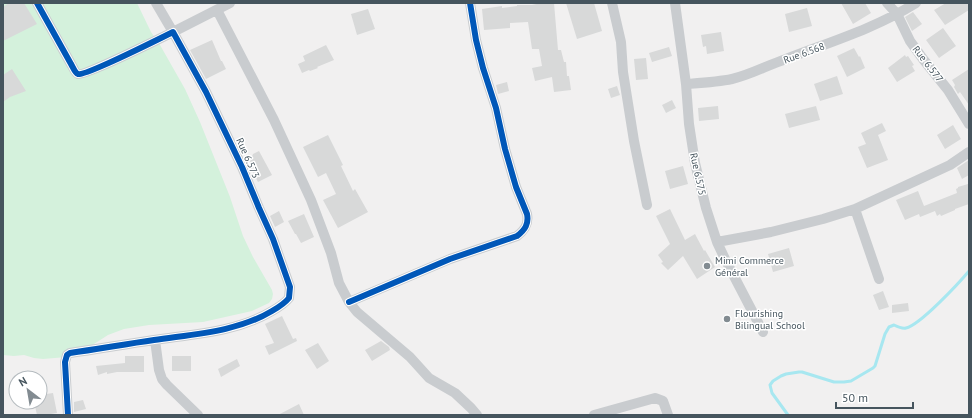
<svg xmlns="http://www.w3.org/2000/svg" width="972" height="418" font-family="'PT Sans',sans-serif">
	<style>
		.green { fill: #d4f1dc }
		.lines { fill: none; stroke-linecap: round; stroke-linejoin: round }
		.stream { stroke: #a7e7f0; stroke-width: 3 }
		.building { fill: #d8d9d9 }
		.minor { stroke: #c9cccf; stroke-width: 10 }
		.cycleway-casing { stroke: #fff; stroke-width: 8 }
		.cycleway { stroke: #0057b8; stroke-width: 6 }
		.poi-dot { fill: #828b91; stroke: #fff; stroke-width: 1.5 }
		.labels { text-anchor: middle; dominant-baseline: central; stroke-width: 3; stroke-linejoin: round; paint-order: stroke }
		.street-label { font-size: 10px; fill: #46555e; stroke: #fff }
		.poi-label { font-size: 10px; fill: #46555e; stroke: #fff; text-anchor: start }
	</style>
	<rect width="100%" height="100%" fill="#f1f0f0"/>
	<path class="green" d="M3 3H137L151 32 160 45 185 89 200 122 230 197 243 236 253 257 272 290 273 294 272 299 269 303 252 311 203 322 149 325 124 329 108 335 80 353 67 357 43 359 34 358 24 355 14 356 3 355Z"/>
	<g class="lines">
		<path class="stream" d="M788 415 772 393 770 385 773 381 781 376 786 374 799 372H802L834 382H844L851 381 873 368 875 366 885 334 889 327 894 325C898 327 902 329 906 328 920 325 959 283 969 271"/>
	</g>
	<path class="building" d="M9 3H24L37 24 3 41V7Z
		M541 3H554L558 50H561L564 62H566L567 76H569L571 90 554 92 552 77 535 81 532 68 542 66 539 49H532L528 22 510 23V28L484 30 482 9 502 6V8L517 6V5H532Z
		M566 3H594L602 31 577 39Z
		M841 3H865L871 13 853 24Z
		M946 3H967L969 6V10L945 25 934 10Z
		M807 8 812 26 789 32 785 14Z
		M368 9 375 29 357 35 351 14Z
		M913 12 922 24 912 31 905 17Z
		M943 28 956 46 939 58 926 40Z
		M721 32 724 51 707 54 706 46 703 47 701 35Z
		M212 40 221 61H222L226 69 206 79 190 50Z
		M326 45 334 60 317 67 318 68 310 71 309 70 302 73 298 64 305 61 303 56Z
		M669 47 672 56 652 62 649 53Z
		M854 48 859 57 860 56 865 68 847 77 837 56Z
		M905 55 906 57 908 56 914 65 912 66 915 71 897 82 888 68Z
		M646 58 648 79 636 80 634 59Z
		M12 69 26 91 10 97 3 102V75Z
		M969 69V105L960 92 958 94 954 87 955 85 952 80Z
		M837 76 843 94 820 101 814 84Z
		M507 82 509 91 498 94 496 85Z
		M617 86 620 95 611 98 608 89Z
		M672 100 676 108 666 113 662 105Z
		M718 106 719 119 699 121 698 108Z
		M816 106 820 120 789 128 785 114Z
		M882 123 886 131 878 135 888 160 867 168 858 147 866 144 861 133Z
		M953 125 961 139 945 149 937 135Z
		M328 135 343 165 341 166 353 191 355 189 368 212 338 228 323 200 336 194 326 173 318 177 303 147Z
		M259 151 272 175 258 182 250 167 252 166 250 162 253 154Z
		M969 160V175L962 179 957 168Z
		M683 166 688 184 670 189 665 171Z
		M968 184 969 189V204L955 209V210L941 216 940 214 937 216 935 211 920 217 919 214 905 220 896 200 918 191 924 206 957 193 956 189 958 188V187Z
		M670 209 685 240 695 234 704 251 705 250 715 267 697 279 683 256 668 270 661 263 663 262 658 255 670 244 656 216Z
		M279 211 284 222 275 227 270 216Z
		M304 214 314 237 301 243 296 234H295L288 221Z
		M789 248 794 266 773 272 768 254Z
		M883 291 889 307 879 310 873 295Z
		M908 303 909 311 892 313V305Z
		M282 316 293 339 296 338 297 341 269 355 265 346 274 343 265 324Z
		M381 341 389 347 390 350 372 361 365 350Z
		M318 343 329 361 317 369 305 350Z
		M125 356H144V372H117L107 374V372L98 375 96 366 125 363Z
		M172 356H191V371H172Z
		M237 359 240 366 221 377 218 369Z
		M53 393 57 413 45 415H37L34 402H40V395Z
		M83 400 86 409 74 412V402Z
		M299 404 304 415H278Z"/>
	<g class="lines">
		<path class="minor" d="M37 3 71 64C73 67 75 73 78 74 85 76 161 38 173 32L206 92 242 167 259 208 273 239 290 287 289 298C285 303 279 307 272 311 237 332 194 334 154 340 126 344 98 349 70 353L67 355 65 362 68 415
			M156 3 173 32 230 3
			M612 3 621 42 623 72 634 141 647 205
			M675 3 686 84 689 124 695 163 706 208 717 242 725 259 763 332
			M887 3 897 14 910 41 923 59 948 90 969 124
			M217 10 274 120 311 200 331 253 339 283 349 302 357 312 410 357 429 378 455 393 471 408 477 415
			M686 84C700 83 718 82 732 79 750 75 768 65 786 59 830 42 876 28 916 3
			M855 209 879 279
			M717 242 771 232 823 219 855 209 950 165 969 152
			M349 302 450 259 517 236C525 230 529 224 527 214L516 187 505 149 496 108 483 68 476 40 470 3
			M155 340 159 370 162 379 167 385 198 415
			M594 415 655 398 663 401 668 415"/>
		<g class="cycleway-casing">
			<path id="cycleway" d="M37 3 71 64C73 67 75 73 78 74 85 76 161 38 173 32L206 92 242 167 259 208 273 239 290 287 289 298C285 303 279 307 272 311 237 332 194 334 154 340 126 344 98 349 70 353L67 355 65 362 68 415
				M349 302 450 259 517 236C525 230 529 224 527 214L516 187 505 149 496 108 483 68 476 40 470 3"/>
		</g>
		<use href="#cycleway" class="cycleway"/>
	</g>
	<g class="poi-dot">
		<circle cx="707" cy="266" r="4"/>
		<circle cx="727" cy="319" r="4"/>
	</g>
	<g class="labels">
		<g class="street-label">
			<text transform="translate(804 53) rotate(-20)">Rue 6.568</text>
			<text transform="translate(928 64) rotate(52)">Rue 6.577</text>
			<text transform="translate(248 158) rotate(66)">Rue 6.573</text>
			<text transform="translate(698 174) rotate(78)">Rue 6.575</text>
		</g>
		<g class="poi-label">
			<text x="715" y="260">Mimi Commerce<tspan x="715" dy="12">Général</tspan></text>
			<text x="735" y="313">Flourishing<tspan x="735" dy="12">Bilingual School</tspan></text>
		</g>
	</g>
	<rect width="972" height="418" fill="none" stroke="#46555e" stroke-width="8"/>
	<g transform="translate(28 390) rotate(329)"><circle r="19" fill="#ffffff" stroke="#b5bbbf"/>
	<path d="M0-3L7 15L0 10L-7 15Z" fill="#828b91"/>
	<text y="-6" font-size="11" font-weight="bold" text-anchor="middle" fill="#46555e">N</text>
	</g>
	<path d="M836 402v6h77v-6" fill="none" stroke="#46555e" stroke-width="2"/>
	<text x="842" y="402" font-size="12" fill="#46555e" stroke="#ffffff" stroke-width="3" paint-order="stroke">50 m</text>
</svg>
